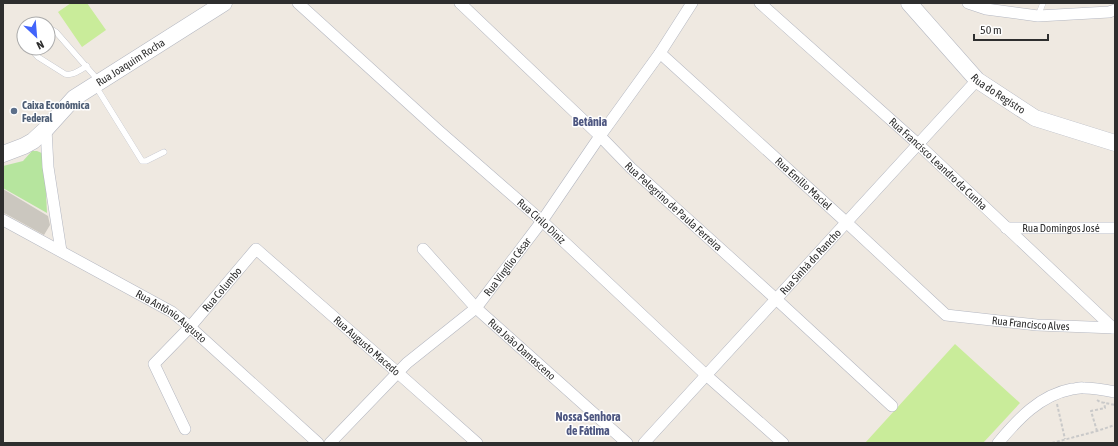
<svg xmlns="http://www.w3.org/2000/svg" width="1118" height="446" font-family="'Asap Condensed',sans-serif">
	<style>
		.green { fill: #b6e59e }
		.pitch { fill: #c9ec9a }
		.building { fill: #cbc7bf }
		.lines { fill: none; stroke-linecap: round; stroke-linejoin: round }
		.lane-casing { stroke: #b4b7c1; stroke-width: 6 }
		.street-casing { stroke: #b4b7c1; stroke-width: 12 }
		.secondary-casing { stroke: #b4b7c1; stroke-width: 17 }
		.path { stroke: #c9c9c9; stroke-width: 2; stroke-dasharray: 3 2; stroke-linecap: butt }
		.lane { stroke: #fff; stroke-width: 5.5 }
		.street { stroke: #fff; stroke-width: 11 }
		.secondary { stroke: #fff; stroke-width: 16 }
		.service-dot { fill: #5c6f8a; stroke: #fff; stroke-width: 1.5 }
		.labels { text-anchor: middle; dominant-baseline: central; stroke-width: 3; stroke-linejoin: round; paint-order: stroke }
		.street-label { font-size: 11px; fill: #2e2e2e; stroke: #fff }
		.service-label { font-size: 11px; font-weight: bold; fill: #4e5e75; stroke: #fff; text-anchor: start }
		.neighbourhood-label { font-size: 12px; font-weight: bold; fill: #4d5680; stroke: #fff }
	</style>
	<rect width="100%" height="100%" fill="#efe9e1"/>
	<path class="green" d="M32 151H37L44 154 47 213 3 188V166L23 161Z"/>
	<path class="pitch" d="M71 3H87L106 30 82 47 58 12Z
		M955 344 1020 403 983 443H865Z"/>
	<path class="building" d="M3 189 48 216 50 225 44 235 6 214 3 213Z"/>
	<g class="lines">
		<g class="lane-casing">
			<path id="lane" d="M1038 16 1043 3
				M48 28 51 29 56 32 98 80
				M32 48V50L38 57 65 74C73 76 80 70 87 66
				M95 85 142 161H146L164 152"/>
		</g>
		<g class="street-casing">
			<g id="street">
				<path id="s1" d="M298 3 439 131 542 221 706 375 783 443"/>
				<path id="s2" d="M460 3 600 136 631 168 776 299 892 406"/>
				<path id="s3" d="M760 3 918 144 1113 328"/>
				<path d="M968 3 986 9 1038 16 1109 12 1115 10"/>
				<path id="s4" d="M660 53 846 222 946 315 1037 325 1115 328"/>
				<path d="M46 129 48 167 61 251"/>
				<path id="s5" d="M3 220 172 312 190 327 318 443"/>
				<path id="s6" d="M1006 228H1115"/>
				<path id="s7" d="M423 249 476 308 627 443"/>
				<path id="s8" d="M185 429 154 364 190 327 256 249 398 373 477 443"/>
				<path id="s9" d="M330 443 407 363 476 308 542 221 600 136 660 53 692 3"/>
				<path id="s10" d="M644 443 977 80"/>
				<path d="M998 443C1018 419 1040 395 1072 389 1076 389 1080 387 1084 388 1095 388 1105 390 1115 392"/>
			</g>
		</g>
		<g class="secondary-casing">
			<g id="secondary">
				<path id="s11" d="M909 3 977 80 1035 118 1115 143"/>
				<path id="s12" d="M3 154 24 146 33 141 46 129 74 98 224 3"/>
			</g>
		</g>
		<path class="path" d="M1097 400 1100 402 1115 405
			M1057 404 1065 439
			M1097 431 1091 411 1105 408 1104 402
			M1052 443 1097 431 1115 425"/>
		<use href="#lane" class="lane"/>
		<use href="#street" class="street"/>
		<use href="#secondary" class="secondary"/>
	</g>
	<circle class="service-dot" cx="14" cy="111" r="4"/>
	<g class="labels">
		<g class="street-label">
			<text stroke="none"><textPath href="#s12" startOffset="159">Rua Joaquim Rocha</textPath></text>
			<text stroke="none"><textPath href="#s11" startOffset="128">Rua do Registro</textPath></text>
			<text stroke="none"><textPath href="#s3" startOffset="240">Rua Francisco Leandro da Cunha</textPath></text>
			<text stroke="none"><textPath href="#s4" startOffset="194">Rua Emílio Maciel</textPath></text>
			<text stroke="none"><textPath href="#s2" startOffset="295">Rua Pelegrino de Paula Ferreira</textPath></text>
			<text stroke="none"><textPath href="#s1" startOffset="327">Rua Cirilo Diniz</textPath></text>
			<text stroke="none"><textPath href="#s6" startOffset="55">Rua Domingos José</textPath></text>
			<text stroke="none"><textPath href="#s10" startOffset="246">Rua Sinhá do Rancho</textPath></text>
			<text stroke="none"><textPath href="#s9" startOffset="251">Rua Virgílio César</textPath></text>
			<text stroke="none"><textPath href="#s8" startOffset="173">Rua Columbo</textPath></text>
			<text stroke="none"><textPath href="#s5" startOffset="194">Rua Antônio Augusto</textPath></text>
			<text stroke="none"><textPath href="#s4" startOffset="473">Rua Francisco Alves</textPath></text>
			<text stroke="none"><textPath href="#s8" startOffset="373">Rua Augusto Macedo</textPath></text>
			<text stroke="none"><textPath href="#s7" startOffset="141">Rua João Damasceno</textPath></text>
		</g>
		<g class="service-label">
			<text x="22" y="105">Caixa Econômica<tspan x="22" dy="13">Federal</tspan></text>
		</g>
		<g class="neighbourhood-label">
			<text x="590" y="122">Betânia</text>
			<text x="588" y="417">Nossa Senhora<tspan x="588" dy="14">de Fátima</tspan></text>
		</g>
	</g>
	<rect width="1118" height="446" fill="none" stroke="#2e2e2e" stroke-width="8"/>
	<g transform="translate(36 36) rotate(154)"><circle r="19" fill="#ffffff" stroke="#ababab"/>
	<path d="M0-3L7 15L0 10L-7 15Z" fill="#4264fb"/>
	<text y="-6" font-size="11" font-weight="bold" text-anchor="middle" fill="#2e2e2e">N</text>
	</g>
	<path d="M974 34v6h74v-6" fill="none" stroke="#2e2e2e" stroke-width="2"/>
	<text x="980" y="34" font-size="12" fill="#2e2e2e" stroke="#ffffff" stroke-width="3" paint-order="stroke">50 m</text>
</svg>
